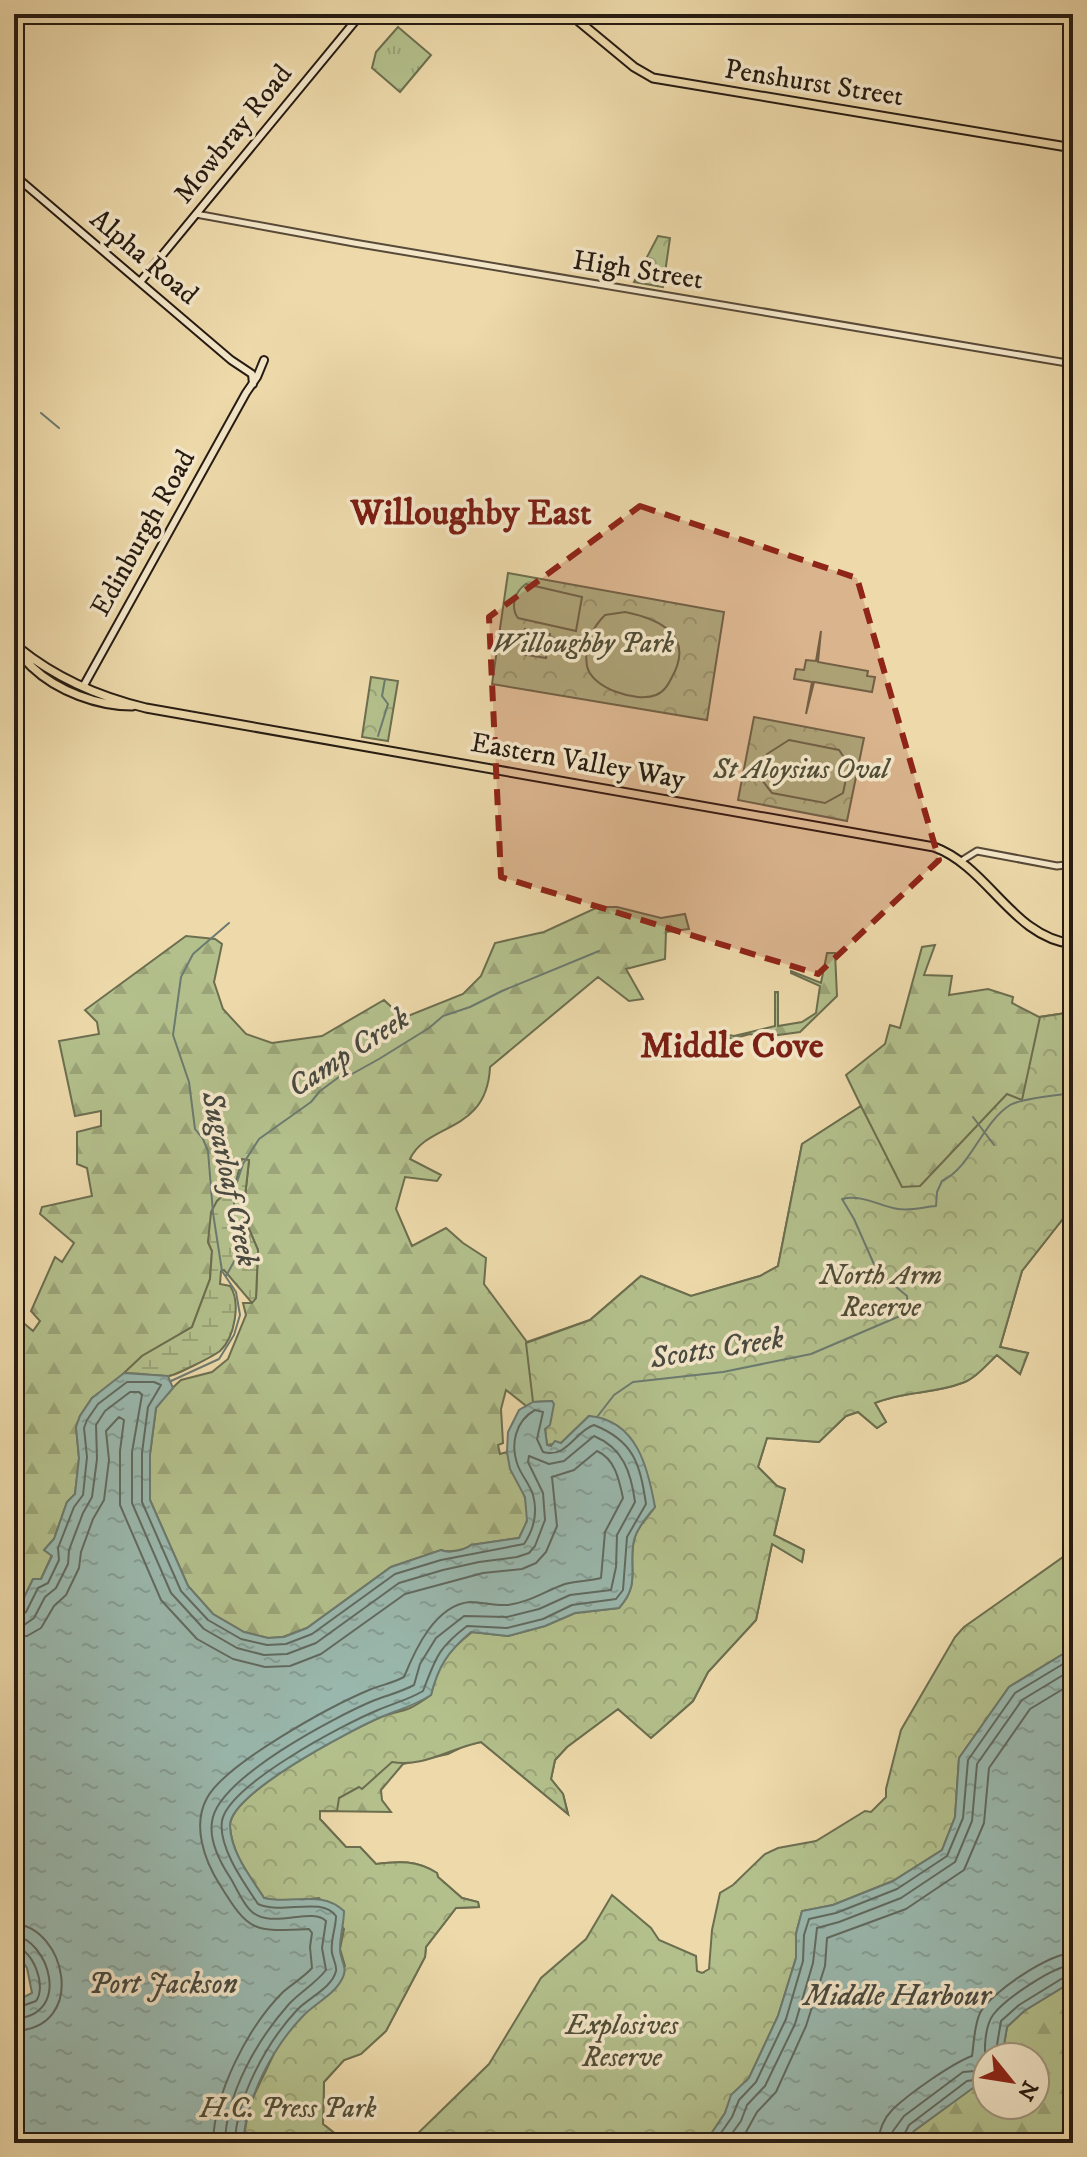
<svg xmlns="http://www.w3.org/2000/svg" width="1087" height="2157" font-family="'IM FELL DW Pica',serif">
	<style>
		.grass { fill: url(#grass-tufts); stroke: #6c6e4f; stroke-width: 2 }
		.forest { fill: url(#forest-firs); stroke: #6c6e4f; stroke-width: 2 }
		.wetland { fill: url(#wetland-marsh); stroke: #6c6e4f; stroke-width: 2 }
		.park { fill: url(#park-crowns); stroke: #6c6e4f; stroke-width: 2 }
		.pitch { fill: #b3c08c; stroke: #6c6e4f; stroke-width: 2 }
		.water { fill: url(#water-ripples); stroke: #6c7a70; stroke-width: 2 }
		.lines { fill: none; stroke-linecap: round; stroke-linejoin: round }
		.shore { stroke: #606a60; stroke-width: 2 }
		.stream { stroke: #6c7a70; stroke-width: 2 }
		.tertiary-casing { stroke: #584a38; stroke-width: 9 }
		.secondary-casing { stroke: #261b12; stroke-width: 10 }
		.primary-casing { stroke: #261b12; stroke-width: 11 }
		.tertiary { stroke: #f3e6c8; stroke-width: 5 }
		.secondary { stroke: #f3e6c8; stroke-width: 6 }
		.primary { stroke: #edd9aa; stroke-width: 7 }
		.marked { fill: #8f2418; fill-opacity: 0.2; stroke: #8f2418; stroke-width: 6; stroke-dasharray: 16 10; stroke-linejoin: round }
		.labels { text-anchor: middle; dominant-baseline: central; stroke-width: 7; stroke-linejoin: round; paint-order: stroke }
		.street-label { font-size: 28px; fill: #261b12; stroke: #f3e6c8 }
		.park-label { font-size: 28px; font-style: italic; fill: #504d37; stroke: #f3e6c8 }
		.water-label { font-size: 30px; font-style: italic; fill: #494a41; stroke: #f3e6c8 }
		.district-label { font-size: 36px; font-weight: bold; fill: #7a1f14; stroke: #f3e6c8 }
	</style>
	<defs>
		<pattern id="grass-tufts" width="24" height="20" patternUnits="userSpaceOnUse" patternTransform="scale(2)"><rect width="24" height="20" fill="#b3c08c"/><path d="M3 7l-1-3M5 7V3M7 7l1-3M15 17l-1-3M17 17v-4M19 17l1-3" fill="none" stroke="#9aa478"/></pattern>
		<pattern id="forest-firs" width="22" height="20" patternUnits="userSpaceOnUse" patternTransform="scale(2)"><rect width="22" height="20" fill="#b3c08c"/><path d="M5 1l3.5 6h-7zM16 11l3.5 6h-7z" fill="#9aa478"/></pattern>
		<pattern id="wetland-marsh" width="20" height="14" patternUnits="userSpaceOnUse" patternTransform="scale(2)"><rect width="20" height="14" fill="#b3c08c"/><path d="M1 5h8M5 5V1M11 12h8M15 12V8" fill="none" stroke="#9aa478"/></pattern>
		<pattern id="park-crowns" width="20" height="18" patternUnits="userSpaceOnUse" patternTransform="scale(2)"><rect width="20" height="18" fill="#b3c08c"/><path d="M2 6a3 3 0 1 1 6 0M12 15a3 3 0 1 1 6 0" fill="none" stroke="#9aa478"/></pattern>
		<pattern id="water-ripples" width="26" height="14" patternUnits="userSpaceOnUse" patternTransform="scale(2)"><rect width="26" height="14" fill="#9ab9af"/><path d="M2 4q2-2 4 0t4 0M15 11q2-2 4 0t4 0" fill="none" stroke="#859e96"/></pattern>
	</defs>
	<rect width="100%" height="100%" fill="#edd9aa"/>
	<filter id="stains"><feTurbulence type="fractalNoise" baseFrequency=".0025" numOctaves="4"/><feColorMatrix values="0 0 0 0 .2 0 0 0 0 .09 0 0 0 0 .02 0 0 0 .5 -.17"/></filter>
	<radialGradient id="worn" r=".72"><stop offset=".6" stop-color="#630" stop-opacity="0"/><stop offset="1" stop-color="#630" stop-opacity=".3"/></radialGradient>
	<path class="grass" d="M398 27 431 55 400 92 372 68 376 52Z"/>
	<path class="forest" d="M598 907H617L661 918 685 914 689 929 666 932 665 959 626 969 643 999 629 1001 598 977 490 1067C487 1134 427 1122 410 1159L441 1175 437 1181 405 1177 396 1209 412 1246 446 1228 463 1243 486 1258 484 1284 527 1342 590 1320 641 1276 691 1296 760 1276 778 1266 802 1144 861 1106 846 1075 885 1044 890 1025 900 1028 922 947 935 945 924 975 952 976 949 995 988 989 1013 997 1012 1003 1039 1017 1073 1012V1206L1022 1271 1000 1347 1028 1353 1020 1374 997 1355C987 1364 975 1379 962 1383 934 1394 903 1391 875 1403L886 1422 877 1428 858 1412 846 1416 819 1442 767 1438 758 1467 777 1486 785 1489 774 1535 804 1550 802 1562 772 1544 756 1620 708 1672 693 1701 651 1738 618 1709 567 1747 555 1760 551 1779 563 1794 568 1814 481 1742 466 1745 448 1754 403 1764 381 1790 382 1800 391 1812 320 1811V1819L346 1847H360L376 1864C398 1861 417 1860 437 1873L438 1877 462 1898 478 1902 479 1907 456 1908 426 1947 425 1957 386 2031 361 2054 344 2060 324 2082 323 2124 347 2143H243L237 1855 508 1636 550 1425 506 1390 501 1409 503 1443 498 1445 500 1454 507 1452C512 1474 531 1497 527 1520 526 1526 521 1533 519 1538L471 1545C465 1550 449 1553 441 1550L391 1567 307 1628 283 1637 268 1638 244 1632 213 1614 188 1586 150 1500V1454L156 1408 165 1395 181 1380 212 1372 228 1359 246 1315 243 1303H251L256 1298 258 1250 243 1215 249 1161 235 1185 217 1201 208 1242 212 1251 210 1279 192 1327 142 1356 113 1384 92 1398 80 1416 76 1427 79 1458 75 1494 67 1502 54 1539 45 1549 52 1555 41 1579H33L19 1609 15 1606 14 1609V1399L18 1375 14 1371V1343L17 1334 14 1331V1315L33 1331 40 1321 31 1311 55 1257 62 1262 74 1243 40 1214 42 1207 92 1196 87 1168 77 1164V1132L101 1126V1111L75 1116 59 1041 99 1034 97 1022 85 1010 186 936 215 939 222 944 214 982 223 1009 246 1034 272 1043 322 1036 384 1000 403 1018 463 994 481 976 495 943 544 932Z
		M827 953H835L837 996 800 1032 764 1037 750 1034 732 1039 728 1037V1035L734 1036 775 1026V992H778V1026L802 1022 816 1013 820 986 791 973V971L821 983Z
		M1073 1981 1072 2143H906L914 2131 973 2087 987 2091V2105H1035V2057H1002L1007 2027 1024 2011Z"/>
	<path class="wetland" d="M242 1159 249 1160 243 1215 258 1250 256 1298 252 1303 224 1270 221 1271 220 1284 230 1286C241 1302 235 1337 220 1351 214 1356 176 1375 169 1376 154 1376 139 1373 124 1373L142 1356 192 1327 210 1279 212 1251 208 1242 211 1212 217 1201 235 1185Z"/>
	<path class="park" d="M658 236 670 238 663 287 634 282Z
		M508 573 724 612 707 720 492 684Z
		M371 677 398 681 388 741 362 737Z
		M754 717 864 738 847 821 738 800Z
		M1073 1012V1206L1022 1271 1000 1347 1028 1353 1020 1374 997 1355C987 1364 975 1379 962 1383 934 1394 903 1391 875 1403L886 1422 877 1428 858 1412 846 1416 819 1442 767 1438 758 1467 777 1486 785 1489 774 1535 804 1550 802 1562 772 1544 756 1620 708 1672 693 1701 651 1738 618 1709 567 1747 555 1760 551 1779 563 1794 568 1814 481 1742C451 1748 423 1768 392 1762L362 1789 359 1787 339 1798 337 1811H320V1819L346 1847H360L376 1864C398 1861 417 1860 437 1873L438 1877 462 1898 478 1902 479 1907 456 1908 426 1947 425 1957 386 2031 361 2054 344 2060 324 2082 323 2124 347 2143H243L249 2106 280 2041 305 2013 334 1989 345 1966 340 1949 344 1929 319 1898 280 1902 264 1898C250 1876 232 1854 230 1827 228 1794 351 1730 381 1717 390 1713 401 1712 410 1708 417 1705 424 1700 431 1695 438 1664 447 1652 472 1632L508 1636 545 1626 575 1613 619 1608C641 1584 628 1568 634 1540 637 1528 647 1517 655 1507L611 1423 589 1416 561 1443 547 1445 545 1428 551 1420 552 1401 533 1402 526 1343 590 1320 641 1276 691 1296 760 1276 778 1266 802 1144 861 1106 902 1187 920 1186 1007 1094 1022 1100 1040 1017Z
		M1073 1550V1648L1009 1687 959 1758 955 1817 942 1850 893 1881 833 1905 802 1911 796 1934V1958L778 2016 749 2078 732 2095 725 2113 705 2143H408L489 2064 541 1978 586 1939 612 1895 651 1928 659 1940 696 1956 697 1971 702 1973 709 1969 712 1930 720 1893 733 1885 765 1854 778 1848 816 1841 865 1811 871 1812 886 1797V1789L901 1730 955 1637 964 1627Z"/>
	<path class="pitch" d="M526 584 582 597 576 631 518 618C510 607 515 591 526 584Z
		M625 612C660 619 695 636 672 677 668 685 664 692 656 695 637 703 591 688 587 666 584 647 591 629 605 615Z
		M525 629 550 634 546 658 521 654Z
		M821 631 818 662 868 671 867 676 875 677 872 692 814 682 806 714 812 682 794 679 796 669 804 670 806 660 816 661Z
		M789 740 839 750 849 765 843 793 825 803 772 793 762 780 767 754Z"/>
	<path class="water" d="M124 1373 168 1376 173 1388 156 1408 150 1454V1500L188 1586 213 1614 244 1632 268 1638 284 1637 307 1628 391 1567 441 1550C449 1554 465 1550 471 1545L519 1538 527 1521 525 1497 510 1469 507 1452 508 1432 519 1410 533 1402 552 1401 554 1404 550 1425 545 1429 547 1445 551 1446 555 1441 561 1443 589 1416C637 1420 648 1468 655 1507 647 1517 637 1528 634 1540 628 1568 641 1584 619 1608L575 1613 545 1626 508 1636 471 1632C448 1651 438 1667 431 1695 412 1707 400 1709 381 1717 351 1730 228 1794 230 1826 231 1853 250 1876 264 1898 292 1905 321 1889 344 1911 344 1923 340 1936 340 1948 339 1959 348 1966 343 1977 335 1995 315 2003 303 2016 272 2048 246 2099 243 2143H14V2002L32 1993 27 1968 14 1950V1609L15 1605 19 1608 33 1579H41L52 1556 44 1550 54 1539 67 1502 75 1494 79 1458 76 1427 80 1416 92 1398Z
		M1073 1648V1981L1024 2011 1007 2027 1002 2057H987V2091L973 2088 914 2131 906 2143H705L725 2113 731 2095 749 2078 778 2016 796 1958V1934L802 1911 833 1905 893 1881 942 1850 955 1817 959 1758 1009 1687Z"/>
	<g class="lines">
		<path class="shore" d="M14 1615H20L26 1612 38 1588 48 1583 59 1560 58 1548 74 1507 83 1495 87 1457 84 1428 87 1420 98 1404 127 1382H154L161 1385 148 1407 142 1453V1502L181 1591 208 1620 241 1639 267 1645 286 1644 312 1634 395 1574 441 1560 524 1544C534 1529 538 1513 533 1495 530 1485 522 1476 518 1466 510 1445 515 1421 535 1410L543 1412 537 1439 543 1452C567 1459 575 1431 594 1425 634 1441 640 1464 646 1504L627 1537 623 1590 616 1599 572 1605 543 1619 507 1628 467 1626C437 1649 436 1658 423 1691 408 1700 394 1703 378 1710 344 1724 228 1785 222 1821 218 1847 244 1883 258 1904 283 1915 321 1896 336 1916 336 1928 330 1941 332 1953 333 1959 337 1965 336 1971 332 1988 308 1998 297 2010 267 2042 236 2098 235 2143
			M14 1625H24L34 1618 45 1597 56 1588 68 1564 69 1550 83 1513 92 1497 97 1459 96 1425 105 1411 130 1392H139L142 1395 132 1452V1503L171 1593 204 1629 237 1648 264 1655 287 1654 316 1643 399 1583 443 1570 479 1562 517 1557 529 1553 535 1546 545 1520 543 1493 528 1462 529 1456 549 1464 564 1461 594 1436C623 1448 631 1472 635 1502L617 1535 616 1567 611 1590 570 1595 539 1609 507 1617 464 1616 436 1638 420 1664 414 1685C401 1692 388 1695 375 1700 336 1716 216 1779 212 1822 209 1841 221 1864 231 1879 237 1889 242 1902 250 1910 270 1931 312 1906 326 1921L322 1948 326 1970C315 1984 300 1992 289 2004 257 2040 226 2094 225 2143
			M14 1637 27 1636 41 1628 54 1606 66 1595 79 1568 81 1552 93 1519 104 1500 109 1460 106 1431 119 1417 124 1420 120 1451V1505L161 1600 197 1639 233 1659 265 1667 290 1666 321 1654 405 1594 483 1573 522 1569 536 1563 546 1552 557 1526 552 1477 574 1470 597 1451C615 1459 619 1479 623 1498L605 1532 601 1578C589 1581 576 1581 565 1584 545 1591 528 1603 507 1605 495 1606 482 1602 470 1602 435 1605 415 1650 404 1677 393 1683 381 1685 369 1690 331 1706 226 1763 207 1798 192 1825 204 1860 220 1885 249 1932 253 1932 309 1929L312 1933 310 1947 312 1968C304 1977 292 1984 283 1992 248 2027 214 2093 213 2143
			M14 1924C65 1926 89 2028 14 2031
			M14 1936C47 1938 74 2015 14 2019
			M14 1946C33 1949 47 1986 36 2001L14 2009
			M995 2057 1001 2021 1019 2005 1066 1976 1073 1975
			M987 2064C983 2052 985 2026 993 2015 1005 1999 1053 1966 1073 1965
			M714 2143 732 2117 739 2100 756 2082 786 2019 803 1961 804 1935 809 1919 836 1913 897 1889 947 1856 963 1818 968 1760 1015 1693 1073 1658
			M725 2143 741 2121 747 2105 765 2086 795 2024 813 1963 817 1928 839 1922 901 1898 955 1862 972 1821 977 1764 1022 1700 1073 1669
			M740 2143 757 2112 776 2092 806 2026 825 1966 827 1938 906 1909 964 1870 984 1823 989 1768 1030 1709 1073 1683
			M878 2143C879 2130 884 2118 893 2109 910 2093 951 2064 972 2056 974 2043 974 2026 980 2013 991 1992 1050 1953 1073 1953
			M890 2143 893 2131 904 2116 963 2072 987 2070
			M900 2143 909 2125 967 2081 974 2080 987 2082"/>
		<path class="stream" d="M41 413 59 428
			M378 736 388 704 382 696 385 679
			M973 1117 994 1145
			M226 1276 236 1258 237 1238 234 1223V1191L243 1164 259 1139 311 1102 320 1091 339 1077 352 1074 379 1059 429 1028 443 1016 470 1007 502 991 599 951
			M171 1381 219 1359 234 1335 240 1315 236 1292 222 1271 213 1213 208 1151 203 1139 195 1129 189 1082 173 1035 181 977 193 954 229 923
			M597 1417 614 1395 633 1382 723 1372 811 1354 900 1316 908 1308 907 1296 877 1271 854 1219 842 1199C862 1194 879 1206 898 1209 912 1211 923 1207 936 1206L937 1192 942 1181C972 1166 981 1124 1010 1105 1022 1098 1058 1095 1073 1093"/>
		<g class="tertiary-casing">
			<path id="tertiary" d="M196 214 354 243 1073 364
				M961 861 977 851 1057 866 1073 864"/>
		</g>
		<g class="secondary-casing">
			<path id="secondary" d="M14 175 231 360 252 374 253 384
				M140 282 361 14
				M83 687 246 393 257 377 264 360"/>
		</g>
		<g class="primary-casing">
			<path id="primary" d="M570 14 634 67 653 78 1073 148
				M14 640C19 649 24 660 32 667 57 691 98 706 132 706
				M19 648C56 678 100 697 146 708L934 847C989 867 1012 937 1073 944"/>
		</g>
		<use href="#tertiary" class="tertiary"/>
		<use href="#secondary" class="secondary"/>
		<use href="#primary" class="primary"/>
	</g>
	<path class="marked" d="M640 506 857 578 939 860 818 974 501 877 489 617Z"/>
	<g class="labels">
		<g class="street-label">
			<text transform="translate(814 83) rotate(9)">Penshurst Street</text>
			<text transform="translate(233 134) rotate(-51)">Mowbray Road</text>
			<text transform="translate(144 257) rotate(40)">Alpha Road</text>
			<text transform="translate(638 270) rotate(9)">High Street</text>
			<text transform="translate(143 533) rotate(-61)">Edinburgh Road</text>
			<text transform="translate(578 761) rotate(10)">Eastern Valley Way</text>
		</g>
		<g class="park-label">
			<text x="583" y="643">Willoughby Park</text>
			<text x="801" y="769">St Aloysius Oval</text>
			<text x="881" y="1275">North Arm<tspan x="881" dy="32">Reserve</tspan></text>
			<text x="622" y="2025">Explosives<tspan x="622" dy="32">Reserve</tspan></text>
			<text x="288" y="2108">H.C. Press Park</text>
		</g>
		<g class="water-label">
			<text transform="translate(349 1053) rotate(-33)">Camp Creek</text>
			<text transform="translate(229 1179) rotate(78)">Sugarloaf Creek</text>
			<text transform="translate(717 1349) rotate(-9)">Scotts Creek</text>
			<text x="163" y="1984">Port Jackson</text>
			<text x="897" y="1996">Middle Harbour</text>
		</g>
		<g class="district-label">
			<text x="471" y="513">Willoughby East</text>
			<text x="732" y="1046">Middle Cove</text>
		</g>
	</g>
	<rect width="1087" height="2157" fill="none" stroke="#edd9aa" stroke-width="48"/>
	<rect x="16" y="16" width="1055" height="2125" fill="none" stroke="#261b12" stroke-width="4"/>
	<rect x="24" y="24" width="1039" height="2109" fill="none" stroke="#261b12" stroke-width="2"/>
	<g transform="translate(1011 2081) rotate(120)"><circle r="38" fill="#f3e6c8" stroke="#a1957f" stroke-width="2"/>
	<path d="M0-6L14 30L0 20L-14 30Z" fill="#8f2418"/>
	<text y="-12" font-size="22" font-weight="bold" text-anchor="middle" fill="#261b12">N</text>
	</g>
	<rect width="100%" height="100%" filter="url(#stains)"/>
	<rect width="100%" height="100%" fill="url(#worn)"/>
</svg>
